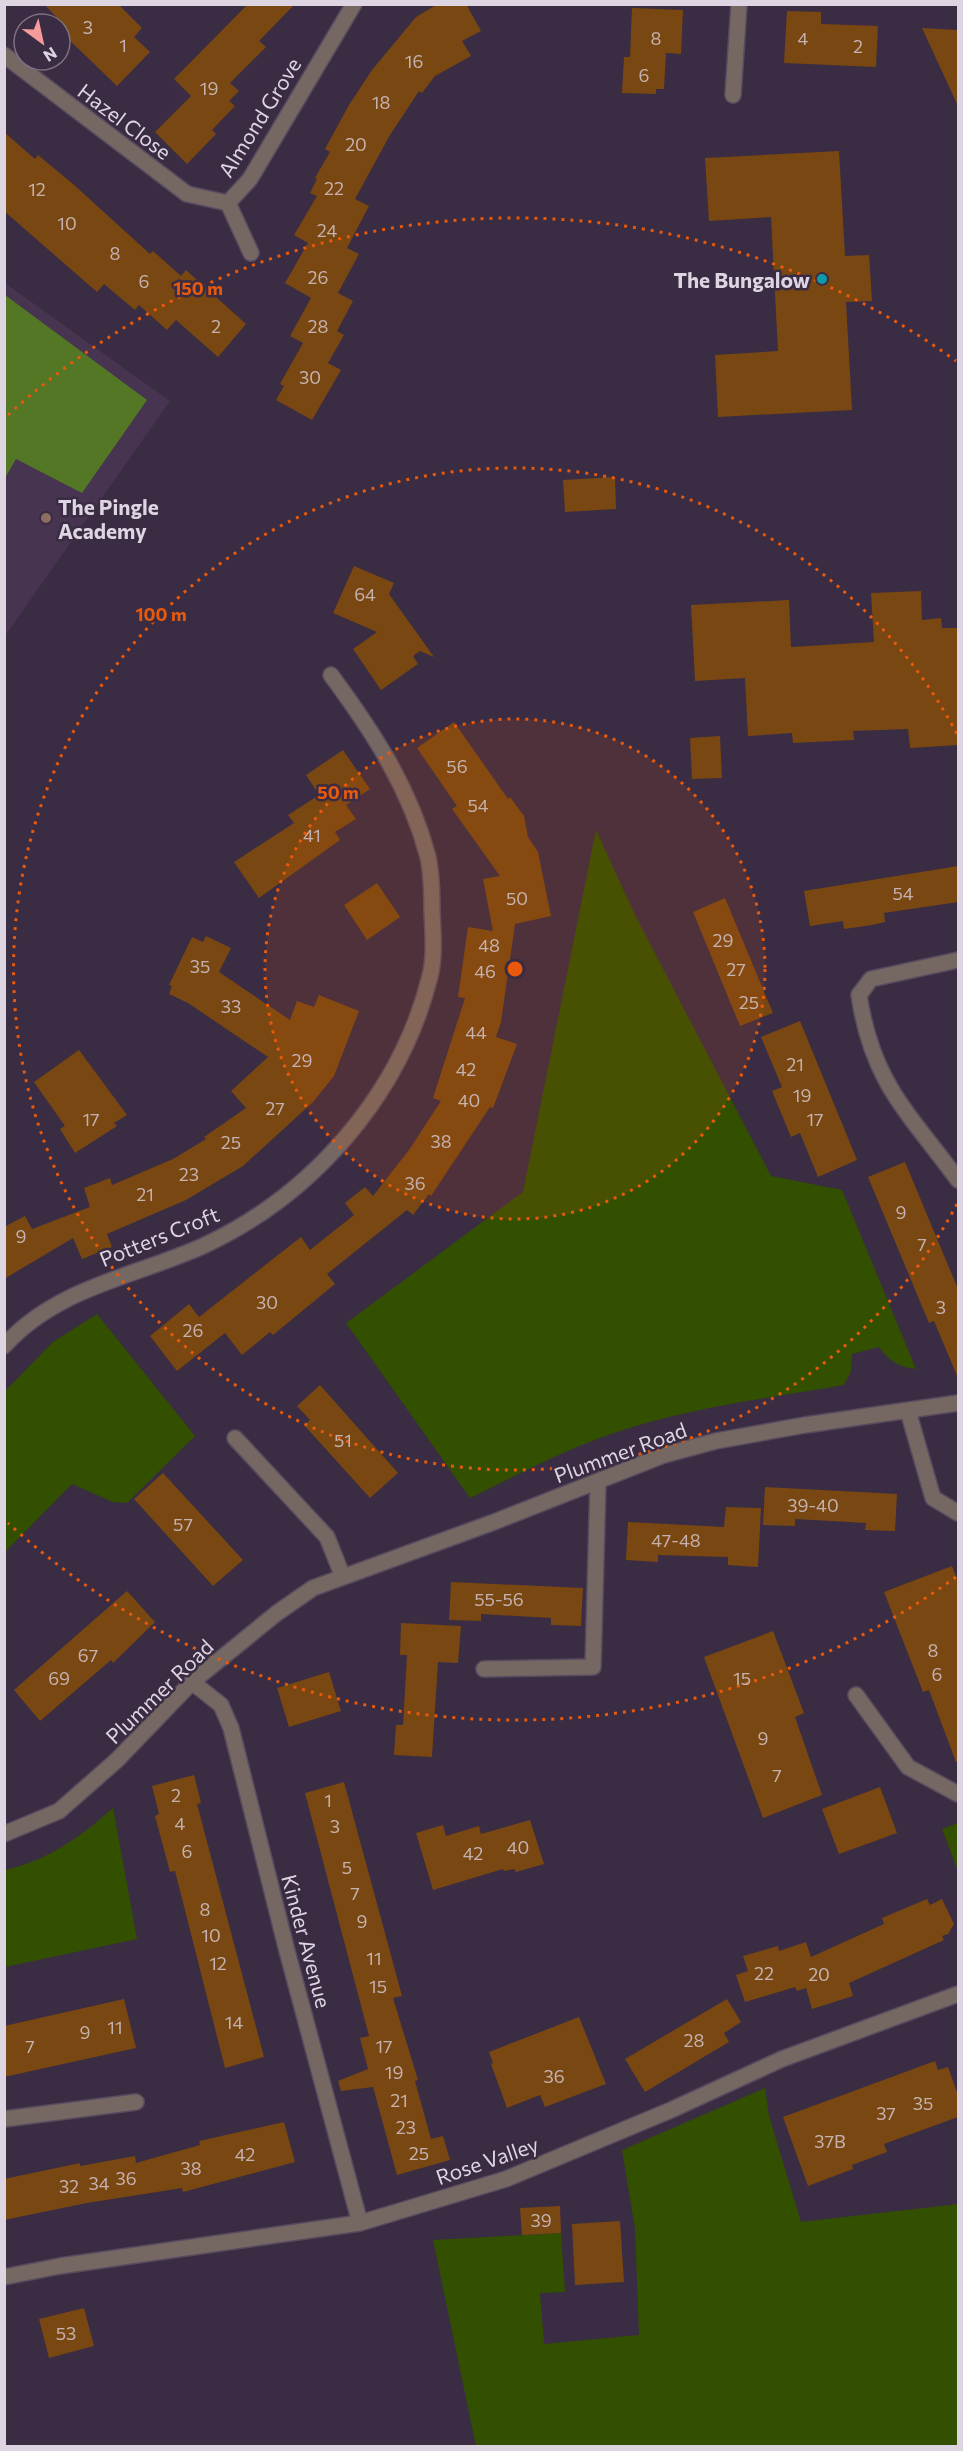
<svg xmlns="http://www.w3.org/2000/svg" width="963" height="2451" font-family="Commissioner,sans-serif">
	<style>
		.built { fill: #463450 }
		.green { fill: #325000 }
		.forest { fill: #547725 }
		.building { fill: #794712 }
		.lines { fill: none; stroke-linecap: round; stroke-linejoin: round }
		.minor-casing { stroke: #584a5f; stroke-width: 18 }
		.minor { stroke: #756762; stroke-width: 15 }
		.ring { fill: none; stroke: #e8590c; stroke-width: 3; stroke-dasharray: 3 6 }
		.culture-dot { fill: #0f9aa8; stroke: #3a2c42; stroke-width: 2 }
		.education-dot { fill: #8d6e63; stroke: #3a2c42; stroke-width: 2 }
		.labels { text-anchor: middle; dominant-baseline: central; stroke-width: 5; stroke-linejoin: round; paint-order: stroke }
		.number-label { font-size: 18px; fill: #c5b2af }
		.street-label { font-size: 21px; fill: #ded5e3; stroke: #3a2c42 }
		.poi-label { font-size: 21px; font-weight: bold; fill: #ded5e3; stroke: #3a2c42; text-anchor: end }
		.centre { fill: #e8590c; stroke: #3a2c42; stroke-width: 3 }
		.ring-label { font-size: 18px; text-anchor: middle; font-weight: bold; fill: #e8590c; stroke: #3a2c42; stroke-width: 5; stroke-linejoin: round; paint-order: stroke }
	</style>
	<rect width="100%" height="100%" fill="#3a2c42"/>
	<path class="built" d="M5 283 170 401 5 636Z"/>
	<path class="green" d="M596 830 635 915 771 1176 842 1190 916 1369C899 1367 889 1361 879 1347L852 1354 851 1371 844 1385C770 1398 692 1407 620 1431 568 1448 519 1474 470 1498L346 1323 523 1192Z
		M97 1314 195 1436 127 1503 113 1502 72 1484 5 1552V1391L53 1342Z
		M113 1808 137 1939 5 1967V1870C49 1860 80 1837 113 1808Z
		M958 1823V1871L942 1829Z
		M765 2088 769 2116 801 2222 958 2204V2446H476L433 2240 561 2233 565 2292 540 2293 544 2344 639 2335 635 2229 622 2150Z"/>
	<path class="forest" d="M5 295 147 400 82 493 16 459 5 478Z"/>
	<path class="building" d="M44 4H118L142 28 134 37 150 52 117 86 60 31 61 22Z
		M248 4H295L259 41 266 47 230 83 239 91 229 101 235 106 212 130 216 134 187 164 155 132 191 96 174 79Z
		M438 4H466L481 31 462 41 471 56 435 76 422 93 419 91 390 135 355 199 369 206 347 248 359 254 338 293 353 301 337 331 344 335 328 363 341 370 312 420 276 400 284 386 280 384 303 343 290 336 311 298 285 283 308 243 294 235 317 196 310 193 317 179 315 178 330 152 325 149 349 105 372 70 416 17Z
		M632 8 683 10 681 54 666 53 664 89H656V94L622 93 624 57H630Z
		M787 11 821 12V24L878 26 876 67 784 63Z
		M922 28 958 30V106Z
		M4 132 35 159 38 155 73 184 150 254 153 251 181 276 186 270 246 324 218 357 176 320 167 330 139 305 135 310 104 284 97 292 4 211Z
		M839 151 845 256 869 255 872 301 846 302 852 410 718 417 715 355 778 351 771 217 709 221 705 158Z
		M615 477 616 509 565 512 563 480Z
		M354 566 394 583 389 594 434 657 420 651 413 656 418 664 381 690 353 649 377 632 333 613Z
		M921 591 922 620 941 618 942 628H958V745L910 748 908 729 853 731 854 740 793 743 792 733 748 736 745 678 695 681 691 605 789 600 791 647 874 642 871 593Z
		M454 722 508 799 510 797 524 816 528 837 538 852 551 916 515 924 501 1022 496 1037 517 1044 493 1108 490 1107 431 1196 429 1194 413 1215 407 1210 327 1274 335 1284 273 1335 270 1332 242 1355 225 1333 177 1371 150 1336 189 1304 199 1317 301 1237 310 1250 354 1215 345 1203 365 1187 373 1196 409 1150 441 1101 433 1098 465 998 458 997 468 927 493 931 483 879 500 876 452 809 457 806 417 748Z
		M720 736 722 778 692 779 690 738Z
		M343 750 370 789 346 805 356 819 335 832 340 840 259 898 234 862 294 823 288 815 319 795 306 775Z
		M958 866V902L884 913 885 922 872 925 844 929 843 921 810 926 804 891Z
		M377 883 400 917 367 940 344 905Z
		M725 898 773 1013 740 1026 693 912Z
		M206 936 231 948 219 972 290 1020 297 1001 314 1007 319 995 359 1011 334 1076 313 1102 243 1166 186 1200 107 1234 112 1247 82 1259 73 1238 4 1279V1227L25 1216 32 1229 90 1207 84 1188 110 1178 112 1185 173 1159 206 1139 204 1137 246 1108 231 1091 268 1057 188 1003 169 994 172 986 169 985 192 937 203 942Z
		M800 1021 857 1160 818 1177 800 1133 791 1137 772 1091 782 1087 761 1037Z
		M79 1050 127 1115 114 1123 117 1126 75 1153 60 1129 65 1126 34 1082Z
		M905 1162 958 1289V1378L934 1321 929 1323 868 1177Z
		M320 1385 398 1473 370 1498 304 1425 310 1420 297 1406Z
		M163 1473 243 1560 213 1586 134 1499Z
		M765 1487 897 1494 895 1531 865 1530 866 1523 795 1519V1526L763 1525Z
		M726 1507 761 1508 758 1567 728 1565V1557L658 1555V1562L626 1560 628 1522 724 1527Z
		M952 1566 958 1582V1761L956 1762 929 1690 923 1692 884 1592Z
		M451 1582 583 1588 581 1626 551 1625V1618L481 1614V1621L449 1620Z
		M127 1591 155 1622 113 1663 111 1660 40 1721 14 1690Z
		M401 1623 461 1626 458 1663 438 1662 432 1757 394 1755 396 1725H403L407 1655H400Z
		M773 1631 804 1713 795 1717 822 1795 763 1818 704 1657Z
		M329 1672 341 1711 289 1727 277 1688Z
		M194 1775 201 1803 197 1804 264 2057 225 2068 175 1871 170 1872 155 1816 159 1814 152 1786Z
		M344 1782 402 1996 393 1998 418 2080 415 2081 431 2139 443 2136 450 2160 397 2175 373 2087 341 2091 338 2081 368 2069 360 2038 369 2036 305 1793Z
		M880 1787 897 1833 839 1854 822 1809Z
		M530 1820 544 1864 516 1872 514 1869 504 1871 503 1869 433 1890 416 1833 443 1825 446 1836 479 1826 481 1834Z
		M927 1899 930 1905 942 1899 954 1924 948 1934 942 1936 944 1940 849 1983 853 1996 812 2009 806 1988 797 1991 795 1987 745 2002 736 1975 748 1971 743 1956 778 1946 779 1951 806 1942 811 1957 884 1924 882 1918Z
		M124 1999 136 2048 4 2077V2026Z
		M727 1999 741 2022 724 2033 729 2042 645 2092 625 2059Z
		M579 2017 606 2084 545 2107 540 2095 507 2108 491 2064 493 2063 489 2052Z
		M935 2061 938 2070 948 2067 958 2095V2117L884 2144 887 2152 852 2165 853 2169 808 2186 783 2117Z
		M284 2122 295 2162 183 2192 182 2188 87 2203 4 2220V2179L80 2163V2166L135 2156 136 2163 200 2145 199 2141Z
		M560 2206 561 2233 522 2235 520 2208Z
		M620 2221 624 2282 575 2285 572 2224Z
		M84 2308 94 2346 49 2358 39 2319Z"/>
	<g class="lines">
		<g class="minor-casing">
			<path id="minor" d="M4 55 187 194 228 203
				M733 95 739 4
				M228 203 250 179 354 4
				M228 203 251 253
				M958 960 871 979 859 995C872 1083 909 1113 958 1180
				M4 1346C57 1287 134 1277 203 1246 313 1195 401 1094 430 976 435 957 433 932 432 912 432 894 432 875 428 857 410 788 373 732 331 675
				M908 1411 933 1498 958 1513
				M235 1438 327 1537 343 1577
				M484 1669 593 1667 598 1481
				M192 1682 221 1705 231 1728 287 1951 360 2223
				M856 1695 908 1767 958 1794
				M4 1834 59 1811 117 1760 192 1682 277 1613 313 1588 494 1522 664 1455 716 1441 805 1425 958 1403
				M4 2119 136 2102
				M4 2277 60 2266 360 2223 506 2179 671 2110 782 2059 958 1994"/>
		</g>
		<use href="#minor" class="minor"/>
	</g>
	<circle cx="515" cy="969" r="250" fill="#e8590c" fill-opacity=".12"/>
	<g class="ring">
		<circle cx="515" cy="969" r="250"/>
		<path d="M957 1204A501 501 0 1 1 957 734"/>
		<path d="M956 1577A751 751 0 0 1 8 1523M8 415A751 751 0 0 1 956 361"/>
	</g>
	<circle class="culture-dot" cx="822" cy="279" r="6"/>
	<circle class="education-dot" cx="46" cy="518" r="6"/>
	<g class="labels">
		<g class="number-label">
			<text x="88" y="27">3</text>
			<text x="656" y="38">8</text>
			<text x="803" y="38">4</text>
			<text x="123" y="45">1</text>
			<text x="858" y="46">2</text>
			<text x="414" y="61">16</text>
			<text x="644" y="75">6</text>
			<text x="209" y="88">19</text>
			<text x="381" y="102">18</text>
			<text x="356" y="144">20</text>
			<text x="334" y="188">22</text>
			<text x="37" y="189">12</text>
			<text x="67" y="223">10</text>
			<text x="327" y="230">24</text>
			<text x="115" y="253">8</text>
			<text x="318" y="277">26</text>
			<text x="144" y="281">6</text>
			<text x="216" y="326">2</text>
			<text x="318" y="326">28</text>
			<text x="310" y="377">30</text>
			<text x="365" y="594">64</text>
			<text x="457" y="766">56</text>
			<text x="478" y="805">54</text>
			<text x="312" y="835">41</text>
			<text x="903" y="893">54</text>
			<text x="517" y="898">50</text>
			<text x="723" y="940">29</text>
			<text x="489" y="945">48</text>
			<text x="200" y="966">35</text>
			<text x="736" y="969">27</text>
			<text x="485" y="971">46</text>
			<text x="749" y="1002">25</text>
			<text x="231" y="1006">33</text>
			<text x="476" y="1032">44</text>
			<text x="302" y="1060">29</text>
			<text x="795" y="1064">21</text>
			<text x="466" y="1069">42</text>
			<text x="802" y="1095">19</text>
			<text x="469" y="1100">40</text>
			<text x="275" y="1108">27</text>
			<text x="91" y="1119">17</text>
			<text x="815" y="1119">17</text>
			<text x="441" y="1141">38</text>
			<text x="231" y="1142">25</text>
			<text x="189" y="1174">23</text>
			<text x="415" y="1183">36</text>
			<text x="145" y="1194">21</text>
			<text x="901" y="1212">9</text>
			<text x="21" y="1236">9</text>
			<text x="922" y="1244">7</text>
			<text x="267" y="1302">30</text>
			<text x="941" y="1307">3</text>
			<text x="193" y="1330">26</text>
			<text x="343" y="1440">51</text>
			<text x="813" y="1505">39-40</text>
			<text x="183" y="1524">57</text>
			<text x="676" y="1540">47-48</text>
			<text x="499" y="1599">55-56</text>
			<text x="933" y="1650">8</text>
			<text x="88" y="1655">67</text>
			<text x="937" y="1674">6</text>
			<text x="59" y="1678">69</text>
			<text x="742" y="1678">15</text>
			<text x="763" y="1738">9</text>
			<text x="777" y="1775">7</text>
			<text x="176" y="1795">2</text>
			<text x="328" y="1800">1</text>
			<text x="180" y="1823">4</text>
			<text x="335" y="1826">3</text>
			<text x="518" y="1847">40</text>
			<text x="187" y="1851">6</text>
			<text x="473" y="1853">42</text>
			<text x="347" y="1867">5</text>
			<text x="355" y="1893">7</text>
			<text x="205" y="1909">8</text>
			<text x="362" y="1921">9</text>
			<text x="211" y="1935">10</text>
			<text x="374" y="1958">11</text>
			<text x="218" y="1963">12</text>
			<text x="764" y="1973">22</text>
			<text x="819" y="1974">20</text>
			<text x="378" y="1986">15</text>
			<text x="234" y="2022">14</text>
			<text x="115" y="2027">11</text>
			<text x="85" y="2032">9</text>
			<text x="694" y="2040">28</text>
			<text x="30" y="2046">7</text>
			<text x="384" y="2046">17</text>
			<text x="394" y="2072">19</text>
			<text x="554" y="2076">36</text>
			<text x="399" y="2100">21</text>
			<text x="923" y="2103">35</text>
			<text x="886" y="2113">37</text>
			<text x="406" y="2127">23</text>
			<text x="830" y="2141">37B</text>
			<text x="419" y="2153">25</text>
			<text x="245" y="2154">42</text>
			<text x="191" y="2168">38</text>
			<text x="126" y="2178">36</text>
			<text x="99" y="2183">34</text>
			<text x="69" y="2186">32</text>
			<text x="541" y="2220">39</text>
			<text x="66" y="2333">53</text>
		</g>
		<g class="street-label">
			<text transform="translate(259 117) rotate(-58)">Almond Grove</text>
			<text transform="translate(125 121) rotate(37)">Hazel Close</text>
			<text transform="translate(159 1236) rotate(-22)">Potters Croft</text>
			<text transform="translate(620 1452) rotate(-20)">Plummer Road</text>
			<text transform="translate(159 1691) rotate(-44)">Plummer Road</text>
			<text transform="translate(307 1941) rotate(75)">Kinder Avenue</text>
			<text transform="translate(487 2160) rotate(-19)">Rose Valley</text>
		</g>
		<g class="poi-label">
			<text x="810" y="279">The Bungalow</text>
			<text x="58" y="506" text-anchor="start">The Pingle<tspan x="58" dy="24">Academy</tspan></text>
		</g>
	</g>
	<circle cx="515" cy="969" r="9" class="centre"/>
	<g class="ring-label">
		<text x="198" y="295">150 m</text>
		<text x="161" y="621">100 m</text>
		<text x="338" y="799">50 m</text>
	</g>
	<rect width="963" height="2451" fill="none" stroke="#ded5e3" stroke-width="12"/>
	<g transform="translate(42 42) rotate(147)"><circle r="28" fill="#3a2c42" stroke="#7c7082" stroke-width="1.5"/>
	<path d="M0-4.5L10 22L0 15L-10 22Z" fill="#f59b9b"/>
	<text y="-9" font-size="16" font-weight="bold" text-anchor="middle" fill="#ded5e3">N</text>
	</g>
</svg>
